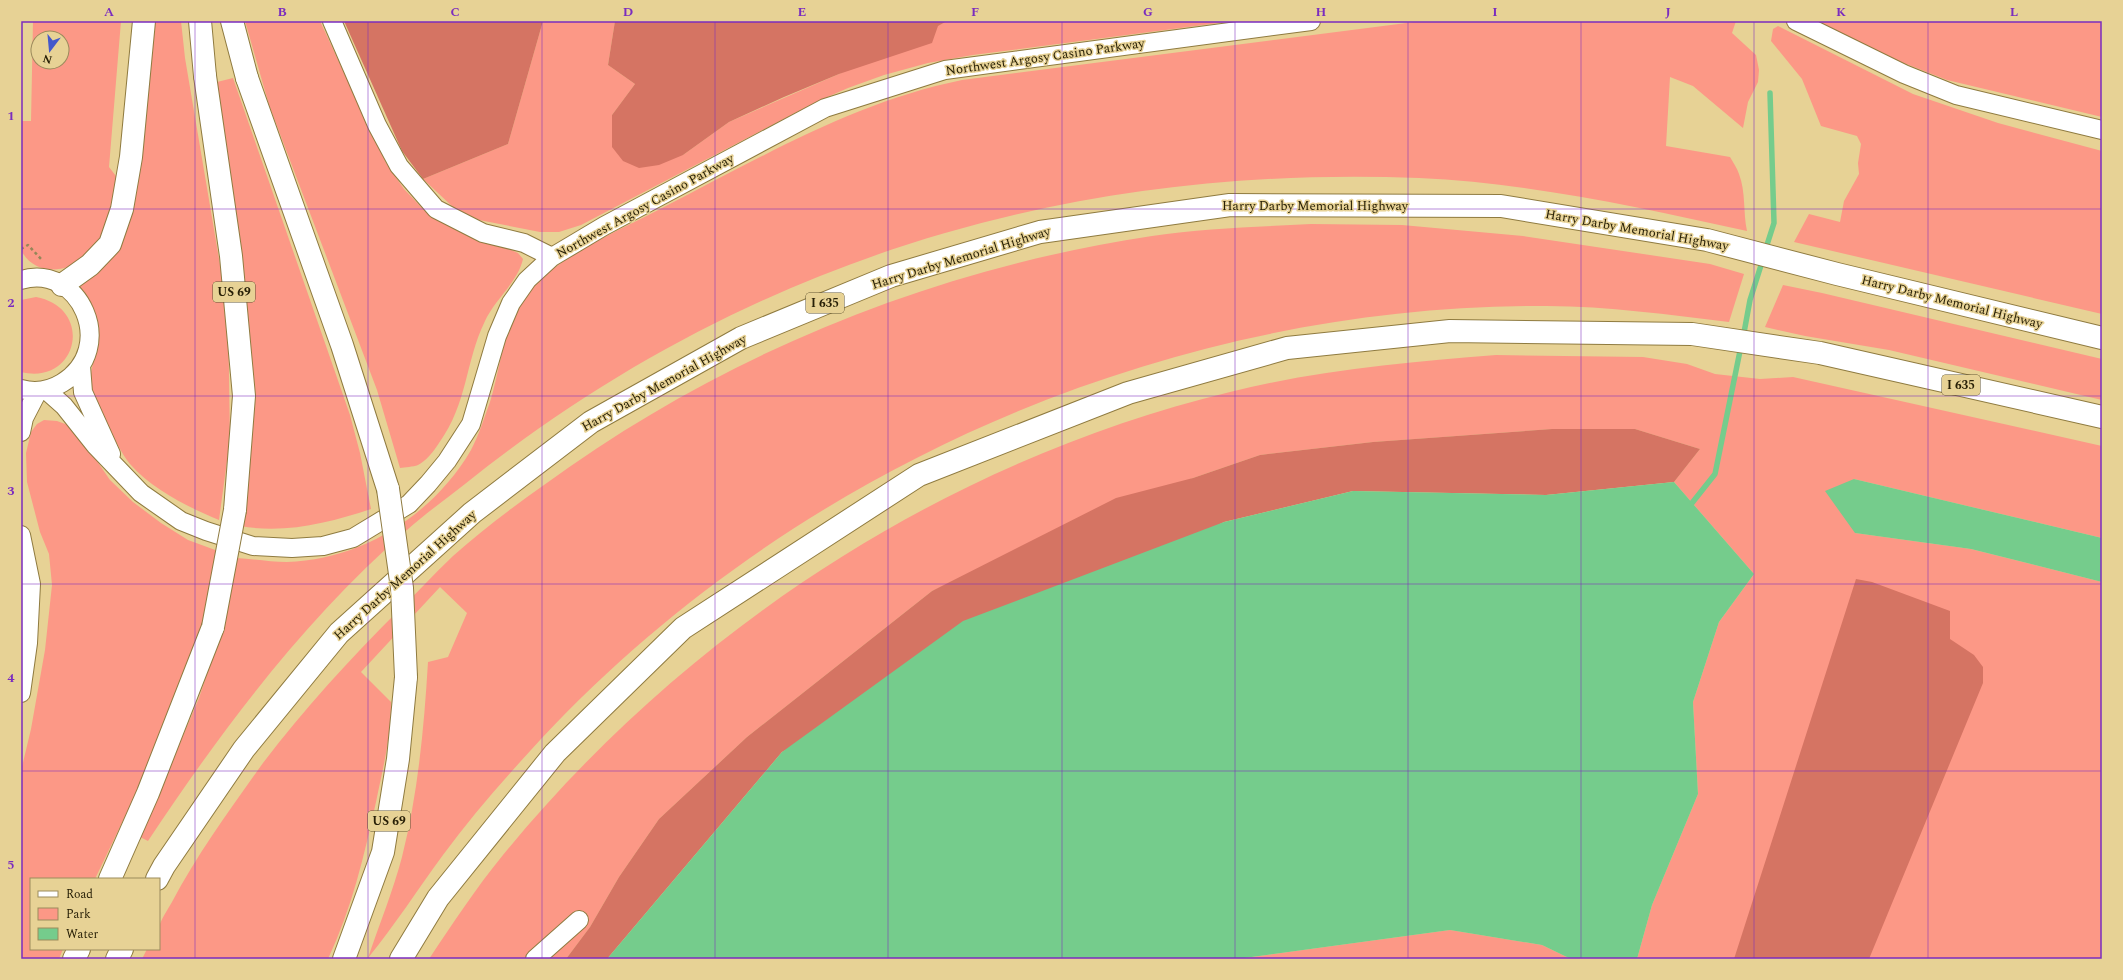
<svg xmlns="http://www.w3.org/2000/svg" width="2123" height="980" font-family="Spectral,serif">
	<style>
		.green { fill: #fc9886; fill-rule: evenodd }
		.forest { fill: #d57463 }
		.water { fill: #75cc8c }
		.lines { fill: none; stroke-linecap: round; stroke-linejoin: round }
		.stream { stroke: #75cc8c; stroke-width: 5.5 }
		.minor-casing { stroke: #8f7b40; stroke-width: 20 }
		.major-casing { stroke: #8f7b40; stroke-width: 24 }
		.highway-casing { stroke: #8f7b40; stroke-width: 24 }
		.path { stroke: #958658; stroke-width: 2.5; stroke-dasharray: 3 3; stroke-linecap: butt }
		.minor { stroke: #fff; stroke-width: 18 }
		.major { stroke: #fff; stroke-width: 22 }
		.highway { stroke: #fff; stroke-width: 22 }
		.highway-bridge-casing { stroke: #8f7b40; stroke-width: 24; stroke-linecap: butt }
		.highway-bridge { stroke: #fff; stroke-width: 22 }
		.grid { fill: none; stroke: #7b2cbf; stroke-width: 1; stroke-opacity: 0.55 }
		.labels { text-anchor: middle; dominant-baseline: central; stroke-width: 3; stroke-linejoin: round; paint-order: stroke }
		.shield { fill: #e7d295; stroke: #615532; stroke-width: 1 }
		.shield-label { font-size: 12px; font-weight: bold; fill: #282007 }
		.street-label { font-size: 13px; fill: #282007; stroke: #e7d295 }
		.neatline { fill: none; stroke: #7b2cbf; stroke-width: 1.5 }
		.grid-label { font-size: 13px; text-anchor: middle; font-weight: bold; fill: #7b2cbf }
	</style>
	<rect width="100%" height="100%" fill="#e7d295"/>
	<path class="green" d="M33 21H121L109 167 119 180C116 194 116 212 111 225 109 231 101 237 97 242 93 247 89 254 83 258 63 275 33 274 21 250V121H31ZM38 38H62V62H38Z
		M147 21H181L185 58 228 312 230 439 219 520C188 507 153 490 130 464 121 453 115 439 108 427 100 413 90 394 91 376 91 367 95 359 97 350 103 324 93 303 77 284L106 259Z
		M245 21H320L386 163 404 189 422 208 449 225 509 249 518 253 523 259C518 282 495 299 485 321 465 362 468 403 439 443 434 451 426 461 418 465 413 467 405 467 400 468L377 390 269 105Z
		M543 21H615L608 65 635 84 612 115 683 155 729 122 839 74 947 21H1234L973 55 928 63 884 75 848 88 816 102 581 225 559 232H540L479 220 454 208 423 179 508 144Z
		M1422 21H1736L1732 33 1756 55 1759 70 1758 82 1748 102 1743 128 1693 86 1670 77 1666 146 1730 157C1733 162 1737 168 1739 174 1746 192 1743 213 1747 231 1639 207 1530 183 1419 178 1067 164 742 262 465 484 446 499 426 513 407 530 305 619 223 728 148 841L140 837 199 698 223 625 236 558C253 559 270 562 287 562 362 560 434 514 471 450 479 435 484 418 490 402 502 363 503 321 531 289 562 254 622 229 662 208 760 158 854 102 962 80Z
		M1817 21H2102V117L1947 80 1896 60Z
		M1778 26 1913 94 1998 123 2102 151V314L1794 242 1809 214 1840 222 1844 201 1859 174 1858 163 1861 144 1857 136 1821 126 1802 79 1771 41 1773 29Z
		M233 78 350 415 360 453 371 509C329 523 285 534 240 526L248 485 253 408 240 238 213 83Z
		M1311 224 1402 225 1523 236 1710 264 1744 274 1729 322C1669 315 1608 306 1547 306 1172 304 797 465 541 739 507 776 473 814 443 855 418 889 395 925 368 958 379 925 393 891 402 857 418 793 424 728 428 662L448 657 467 613 440 587 361 672 391 702C391 737 383 768 376 802 364 856 352 908 328 959H142L147 949H159C159 943 158 934 159 927 161 919 168 909 172 902 198 853 231 808 263 763 304 709 349 660 397 612 416 594 434 574 453 556 482 530 513 507 544 485 723 354 933 269 1152 236 1204 228 1258 227 1311 224Z
		M1783 285 1822 293 2102 359V400L1889 350 1805 336 1765 327Z
		M36 297C95 308 78 386 21 372V300Z
		M1496 355 1643 357 1687 364 1715 374 1760 379 1793 377 2102 446V538L1854 479 1855 533 1971 549 2102 582V959H1637L1652 905 1698 794 1693 702 1719 622 1754 574 1674 482 1700 449 1635 429H1552L1373 442 1260 455 1193 478 932 591 747 737 659 819 619 877 590 927 566 959H429C453 923 476 888 503 855 688 629 946 461 1230 392 1318 370 1407 362 1496 355Z
		M44 420 57 421 68 425 79 435 110 480 133 502 161 523 188 540 218 551 202 626 141 783 95 879H31V949H63L59 959H21V771L31 729 45 650 52 585 49 554 40 532 27 482 26 453 31 432 37 424Z
		M1450 930 1542 945 1571 959H1237Z"/>
	<path class="forest" d="M344 21H543L508 144 423 179 402 151Z
		M615 21H947L938 26 932 43 839 74 784 97 729 122 683 155 659 165 639 168 623 161 612 147V115L635 84 608 65Z
		M1552 429H1635L1700 449 1674 482 1546 495 1353 491 1224 522 782 752 607 959H566L590 927 619 877 659 819 747 737 932 591 1116 498 1193 478 1260 455 1373 442Z
		M1856 579 1872 582 1950 611V639L1974 655 1983 667V683L1869 959H1734Z"/>
	<path class="water" d="M1854 479 2102 538V582L1971 549 1855 533 1825 491Z
		M1674 482 1754 574 1719 622 1693 702 1698 794 1652 905 1637 959H1571L1542 945 1450 930 1237 959H607L782 752 963 621 1224 522 1353 491 1546 495Z"/>
	<g class="lines">
		<path class="stream" d="M1765 251 1774 223 1770 93
			M1743 338 1750 300 1763 259
			M1692 503 1715 474 1741 346"/>
		<g class="minor-casing">
			<path id="minor" d="M332 21 377 125 399 166 436 209 483 233 524 243 552 257
				M1796 21 1904 74 1956 95 2102 130
				M21 280C79 262 119 348 62 383 49 391 36 393 21 389
				M81 366 83 392 111 454
				M46 390 64 406 95 445 141 493 181 521 206 531 253 546 292 548 323 546 353 538 409 504 428 484 447 461 471 424 497 336 511 303 527 280 552 257 604 226 825 108 945 70 1311 21
				M21 432 24 418 38 391
				M21 535 31 584 28 643 21 693
				M535 959 579 920"/>
		</g>
		<g class="major-casing">
			<path id="major" d="M200 21 205 76
				M232 21 247 78
				M62 285 90 265 110 244 122 209 131 157 144 21"/>
		</g>
		<g class="highway-casing">
			<path id="highway" d="M205 76 231 256 244 396 235 510
				M247 78 342 345 388 489
				M110 879 148 793 213 627
				M157 879 164 866 244 749 339 633 472 513 591 422 741 338 891 276 1040 232 1230 205 1501 206 1707 240 1837 274 2102 338
				M74 959 79 949
				M117 959 122 949
				M344 959 383 852 398 759 406 677
				M401 959 438 898 555 753 683 628 919 475 1128 393 1287 348 1450 331 1692 334 1820 353 2102 417"/>
		</g>
		<path class="path" d="M21 249 28 245 42 260"/>
		<use href="#minor" class="minor"/>
		<use href="#major" class="major"/>
		<use href="#highway" class="highway"/>
		<g class="highway-bridge-casing">
			<path id="highway-bridge" d="M388 489 402 588 406 677
				M213 627 235 510"/>
		</g>
		<use href="#highway-bridge" class="highway-bridge"/>
	</g>
	<path class="grid" d="M195 21V959M368 21V959M542 21V959M715 21V959M888 21V959M1062 21V959M1235 21V959M1408 21V959M1581 21V959M1754 21V959M1928 21V959M21 209H2102M21 396H2102M21 584H2102M21 771H2102"/>
	<g class="labels">
		<g class="shield">
			<rect x="213" y="282" width="42" height="20" rx="3"/>
			<rect x="806" y="293" width="38" height="20" rx="3"/>
			<rect x="1942" y="375" width="38" height="20" rx="3"/>
			<rect x="368" y="811" width="42" height="20" rx="3"/>
		</g>
		<g class="shield-label">
			<text x="234" y="292">US 69</text>
			<text x="825" y="303">I 635</text>
			<text x="1961" y="385">I 635</text>
			<text x="389" y="821">US 69</text>
		</g>
		<g class="street-label">
			<text transform="translate(1045 57) rotate(-8)">Northwest Argosy Casino Parkway</text>
			<text transform="translate(645 206) rotate(-29)">Northwest Argosy Casino Parkway</text>
			<text x="1315" y="206">Harry Darby Memorial Highway</text>
			<text transform="translate(1637 230) rotate(10)">Harry Darby Memorial Highway</text>
			<text transform="translate(961 258) rotate(-17)">Harry Darby Memorial Highway</text>
			<text transform="translate(1952 302) rotate(14)">Harry Darby Memorial Highway</text>
			<text transform="translate(664 383) rotate(-29)">Harry Darby Memorial Highway</text>
			<text transform="translate(405 575) rotate(-42)">Harry Darby Memorial Highway</text>
		</g>
	</g>
	<rect width="2123" height="980" fill="none" stroke="#e7d295" stroke-width="44"/>
	<rect x="30" y="878" width="130" height="72" fill="#e7d295" stroke="#9b8b5c"/>
	<rect x="38" y="891" width="20" height="6" fill="#ffffff" stroke="#9b8b5c"/>
	<text x="66" y="898" font-size="12" fill="#282007">Road</text>
	<rect x="38" y="908" width="20" height="12" fill="#fc9886" stroke="#9b8b5c"/>
	<text x="66" y="918" font-size="12" fill="#282007">Park</text>
	<rect x="38" y="928" width="20" height="12" fill="#75cc8c" stroke="#9b8b5c"/>
	<text x="66" y="938" font-size="12" fill="#282007">Water</text>
	<g transform="translate(50 50) rotate(196)"><circle r="19" fill="#e7d295" stroke="#9b8b5c"/>
	<path d="M0-3L7 15L0 10L-7 15Z" fill="#4458cb"/>
	<text y="-6" font-size="11" font-weight="bold" text-anchor="middle" fill="#282007">N</text>
	</g>
	<rect x="22" y="22" width="2079" height="936" class="neatline"/>
	<g class="grid-label">
		<text x="109" y="16">A</text>
		<text x="282" y="16">B</text>
		<text x="455" y="16">C</text>
		<text x="628" y="16">D</text>
		<text x="802" y="16">E</text>
		<text x="975" y="16">F</text>
		<text x="1148" y="16">G</text>
		<text x="1321" y="16">H</text>
		<text x="1495" y="16">I</text>
		<text x="1668" y="16">J</text>
		<text x="1841" y="16">K</text>
		<text x="2014" y="16">L</text>
		<text x="11" y="120">1</text>
		<text x="11" y="307">2</text>
		<text x="11" y="495">3</text>
		<text x="11" y="682">4</text>
		<text x="11" y="869">5</text>
	</g>
</svg>
